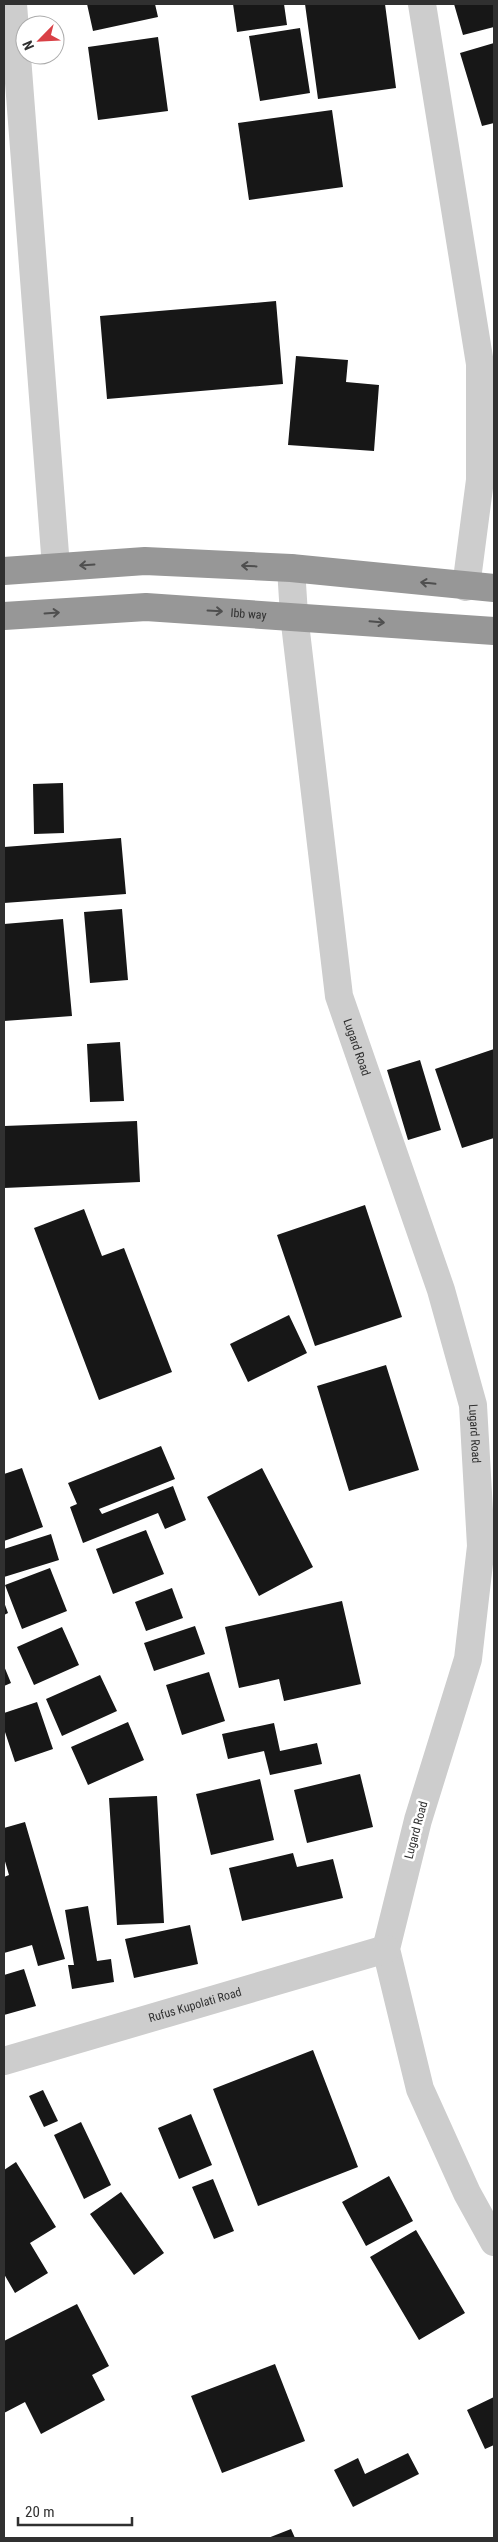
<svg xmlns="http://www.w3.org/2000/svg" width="498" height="2542" font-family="'Roboto Condensed',sans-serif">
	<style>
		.building { fill: #171717 }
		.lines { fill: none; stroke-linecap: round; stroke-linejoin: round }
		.street { stroke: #cdcdcd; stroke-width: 28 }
		.highway { stroke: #979797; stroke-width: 28 }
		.oneway { stroke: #4f4f4f }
		.labels { text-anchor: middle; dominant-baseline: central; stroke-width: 5; stroke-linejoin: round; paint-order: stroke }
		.street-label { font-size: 12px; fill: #303030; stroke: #fff }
	</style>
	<rect width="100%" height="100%" fill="#fff"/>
	<path class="building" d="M87 4H155L158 17 93 31Z
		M233 4H284L287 25 237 32Z
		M305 4H385L396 88 318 99Z
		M454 4H494V27L463 35Z
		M300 28 310 93 260 101 249 36Z
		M158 37 168 111 98 120 88 47Z
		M494 43V123L482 126 460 53Z
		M332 110 343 187 249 200 238 123Z
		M276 301 283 384 107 399 100 316Z
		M296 356 348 360 346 382 379 385 374 451 288 445Z
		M63 783 64 833 34 834 33 784Z
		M121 838 126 894 4 903V847Z
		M122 909 128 980 90 983 84 912Z
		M63 919 72 1016 4 1021V924Z
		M120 1042 124 1101 90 1102 87 1044Z
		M494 1049V1138L462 1148 435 1069Z
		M420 1060 441 1130 408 1140 387 1070Z
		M137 1121 140 1182 4 1188V1126Z
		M365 1205 402 1317 315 1346 277 1235Z
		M84 1209 102 1256 124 1248 172 1372 99 1400 34 1228Z
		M289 1315 307 1353 248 1382 230 1344Z
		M386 1365 419 1470 349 1491 317 1386Z
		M161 1446 175 1479 99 1509 102 1514 173 1486 186 1520 165 1529 158 1513 83 1543 70 1507 77 1504 68 1483Z
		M22 1468 43 1527 4 1541V1474Z
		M262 1468 313 1567 259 1596 207 1497Z
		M146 1530 164 1574 113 1594 96 1549Z
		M51 1534 59 1560 4 1577V1549Z
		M50 1568 67 1611 22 1629 5 1585Z
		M172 1588 183 1618 146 1631 135 1602Z
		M342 1601 361 1684 284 1701 279 1679 239 1688 225 1627Z
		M4 1602 8 1613 4 1615Z
		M195 1626 205 1654 154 1671 144 1643Z
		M62 1627 79 1665 34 1685 17 1647Z
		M4 1666 11 1683 4 1686Z
		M209 1672 225 1721 182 1735 166 1685Z
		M100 1675 117 1711 62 1736 46 1699Z
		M37 1702 53 1749 15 1762 4 1729V1713Z
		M128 1722 144 1760 88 1785 71 1747Z
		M274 1723 280 1751 317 1743 322 1764 270 1775 264 1751 228 1759 222 1734Z
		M360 1774 373 1827 307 1843 294 1790Z
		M260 1779 274 1840 211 1855 196 1794Z
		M157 1796 164 1923 117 1925 109 1798Z
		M25 1822 65 1959 38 1966 32 1945 4 1953V1877L9 1875 4 1858V1828Z
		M293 1853 297 1867 333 1859 343 1898 242 1921 229 1868Z
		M88 1906 97 1961 111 1959 114 1982 72 1989 68 1965H74L65 1910Z
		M190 1925 198 1964 134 1978 125 1939Z
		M24 1969 36 2006 4 2015V1975Z
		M313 2050 358 2167 258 2206 213 2089Z
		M43 2090 58 2121 44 2127 29 2096Z
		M191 2114 212 2165 179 2179 158 2128Z
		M81 2122 111 2185 84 2199 54 2135Z
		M16 2162 56 2227 30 2243 48 2273 15 2293 4 2274V2170Z
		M389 2176 413 2221 366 2246 342 2202Z
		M213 2179 234 2231 214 2239 192 2187Z
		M121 2192 164 2253 134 2275 90 2214Z
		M416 2230 465 2313 419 2340 370 2257Z
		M77 2304 109 2366 92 2375 105 2400 41 2434 25 2402 4 2413V2341Z
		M275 2364 305 2441 222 2473 191 2396Z
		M494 2397V2445L485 2449 467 2410Z
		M408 2453 419 2474 353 2507 334 2470 358 2458 365 2474Z
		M291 2529 295 2538H268Z"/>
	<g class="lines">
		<g class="street">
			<path d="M13 4 56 567"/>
			<path d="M422 4 480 364V480L466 587"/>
			<path id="s1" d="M291 568 294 615 339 996 441 1290 473 1405 481 1546 468 1659 418 1820 386 1949 420 2089 467 2193 494 2242"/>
			<path id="s2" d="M4 2061 386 1949"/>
		</g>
		<g class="highway">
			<path d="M4 571 145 561 291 568 494 588"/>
			<path id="s3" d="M4 616 146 607 494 631"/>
		</g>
	</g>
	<defs><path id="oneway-shaft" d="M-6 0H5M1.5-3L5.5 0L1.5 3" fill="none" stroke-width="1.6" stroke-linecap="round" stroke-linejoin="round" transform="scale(1.25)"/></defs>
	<g class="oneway">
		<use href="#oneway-shaft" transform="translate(87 565) rotate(176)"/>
		<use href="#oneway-shaft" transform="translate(249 566) rotate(-177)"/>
		<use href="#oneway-shaft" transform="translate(428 583) rotate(-174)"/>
		<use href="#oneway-shaft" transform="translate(215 611) rotate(3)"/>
		<use href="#oneway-shaft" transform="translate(52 613) rotate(-4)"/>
		<use href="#oneway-shaft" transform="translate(377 622) rotate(5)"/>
	</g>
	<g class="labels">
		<g class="street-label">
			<text stroke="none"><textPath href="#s3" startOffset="245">Ibb way</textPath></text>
			<text stroke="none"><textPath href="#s1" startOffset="485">Lugard Road</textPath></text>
			<text stroke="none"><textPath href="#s1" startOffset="890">Lugard Road</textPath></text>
			<text transform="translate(416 1830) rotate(-75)">Lugard Road</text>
			<text stroke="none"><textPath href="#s2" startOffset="199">Rufus Kupolati Road</textPath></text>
		</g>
	</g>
	<rect width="498" height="2542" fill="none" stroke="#303030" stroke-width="10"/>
	<g transform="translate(40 40) rotate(246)"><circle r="24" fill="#ffffff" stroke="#acacac"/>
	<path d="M0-4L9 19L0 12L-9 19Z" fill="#d94046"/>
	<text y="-8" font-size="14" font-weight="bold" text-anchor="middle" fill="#303030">N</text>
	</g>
	<path d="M18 2517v8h114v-8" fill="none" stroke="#303030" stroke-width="2.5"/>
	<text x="25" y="2517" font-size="15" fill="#303030" stroke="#ffffff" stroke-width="4" paint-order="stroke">20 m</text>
</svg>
